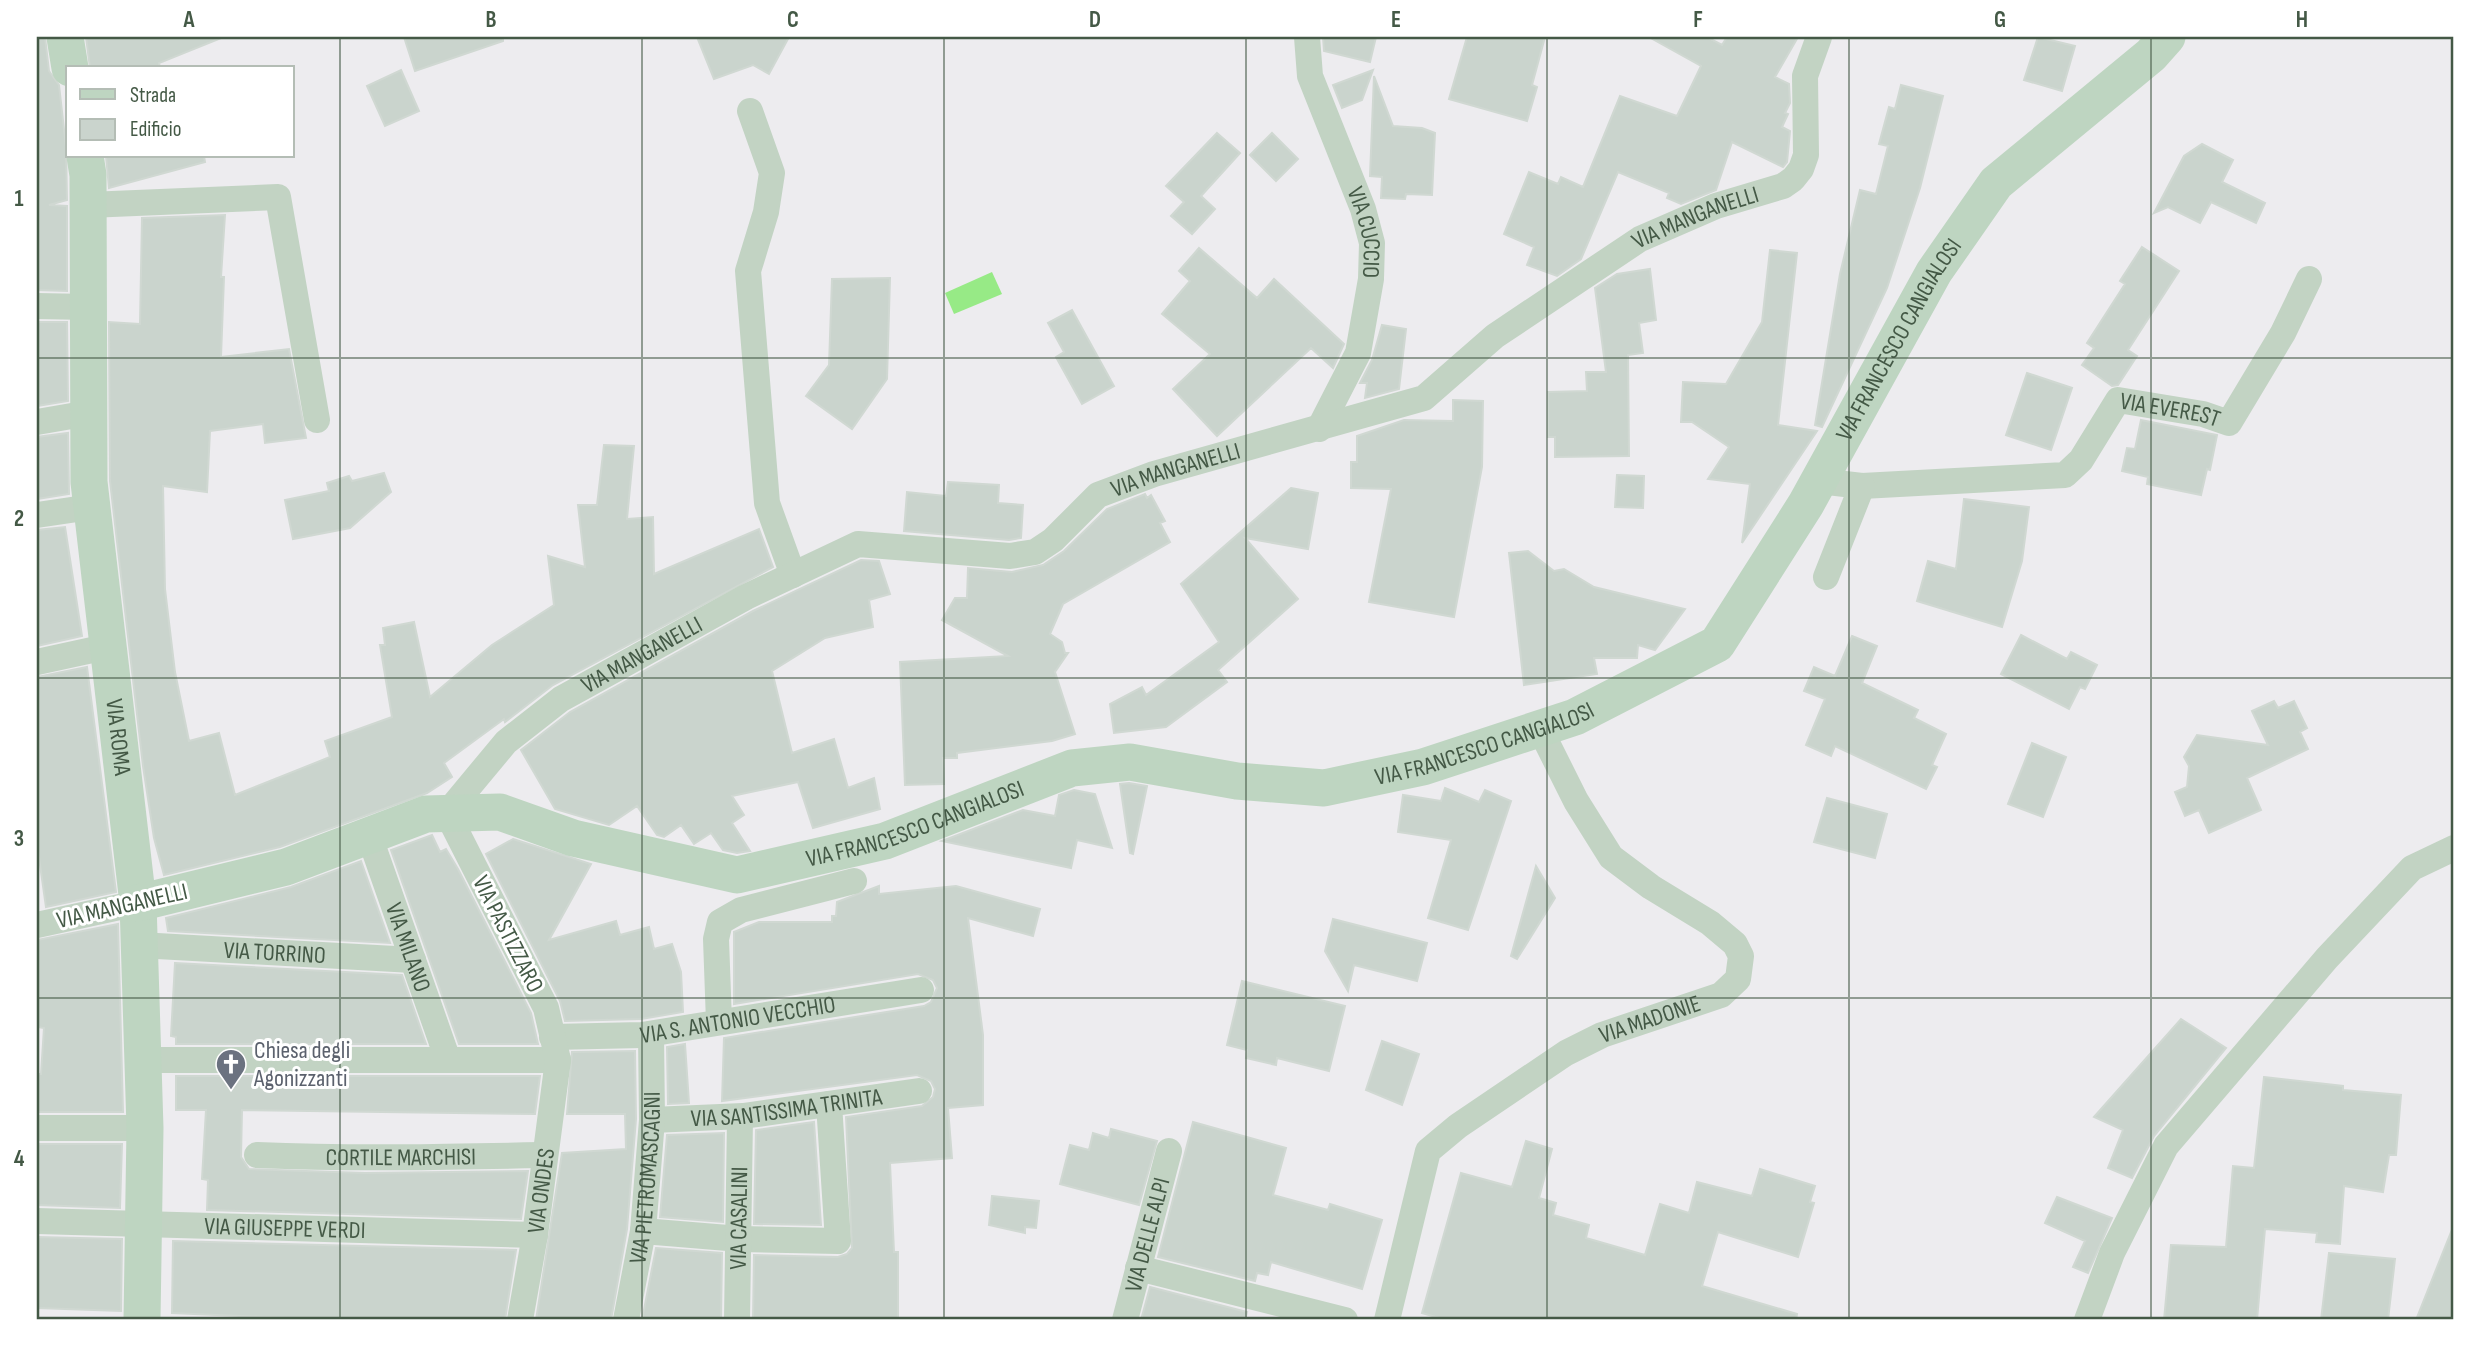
<svg xmlns="http://www.w3.org/2000/svg" width="2491" height="1357" font-family="'Sofia Sans Condensed',sans-serif">
	<style>
		.water { fill: #97ea86 }
		.building { fill: #cad4cd; stroke: #d0d8d2; stroke-width: 2 }
		.lines { fill: none; stroke-linecap: round; stroke-linejoin: round }
		.street { stroke: #c2d3c3; stroke-width: 26 }
		.secondary { stroke: #bed5c1; stroke-width: 37 }
		.grid { fill: none; stroke: #445946; stroke-width: 2; stroke-opacity: 0.55 }
		.labels { text-anchor: middle; dominant-baseline: central; stroke-width: 6; stroke-linejoin: round; paint-order: stroke }
		.street-label { font-size: 24px; fill: #445946; stroke: #fff }
		.worship-label { font-size: 24px; fill: #5b616d; stroke: #fff; text-anchor: start }
		.neatline { fill: none; stroke: #445946; stroke-width: 2.5 }
		.grid-label { font-size: 23px; text-anchor: middle; font-weight: bold; fill: #445946 }
	</style>
	<rect width="100%" height="100%" fill="#edecef"/>
	<path class="water" d="M992 272 1002 294 954 314 945 293Z"/>
	<path class="building" d="M37 37H45L49 71 59 85 66 147 67 200 49 205 67 206V291L37 290Z
		M86 37H221V38L159 63 160 68H90Z
		M404 37H503V41L415 71Z
		M697 37H789L769 74 753 65 714 79Z
		M1323 37H1376L1370 62 1324 51Z
		M1467 37H1545L1532 85 1537 87 1527 121 1449 99Z
		M1649 37H1707L1722 45 1727 37H1798L1775 77 1789 84 1790 103 1785 113 1788 114 1782 127 1790 131 1787 162 1783 167 1732 142 1716 190 1681 204 1667 198 1669 193 1618 172 1581 259 1557 276 1527 265 1534 247 1504 234 1529 172 1558 184 1561 177 1583 187 1620 96 1677 116 1701 66Z
		M2038 37 2075 46 2062 91 2024 80Z
		M401 70 419 111 385 126 367 86Z
		M1373 70 1362 100 1342 108 1333 85Z
		M1374 76 1393 126 1422 128 1435 133 1432 195 1406 194 1405 199 1381 198 1382 177 1370 176Z
		M1901 85 1943 96 1920 188 1887 288 1822 427 1815 425 1840 274 1860 190 1876 194 1888 146 1879 144 1889 107 1895 109Z
		M1217 133 1240 153 1201 196 1215 209 1192 234 1171 216 1184 202 1166 186Z
		M1272 133 1298 159 1276 181 1250 155Z
		M2202 144 2233 160 2222 182 2265 203 2256 223 2211 202 2200 223 2168 207 2154 213 2184 156Z
		M106 156H204L205 162 109 188Z
		M225 215 221 277H224L221 357 289 349 306 438 265 443 263 424 210 431 207 492 163 486 165 589 175 672 189 741 219 733 235 795 330 757 325 741 392 717 380 645H385L383 628 414 622 430 697 492 645 554 605 548 556 585 567 578 505H597L604 445 634 446 627 519 653 517 654 574 759 529 773 567 553 685 505 722 504 719 444 763 452 777 427 793 280 847 164 875 154 838 143 766 110 481 109 322 140 324 142 218Z
		M2142 247 2179 271 2128 350 2137 356 2118 385 2112 386 2082 365 2094 348 2087 343 2125 284 2120 281Z
		M1199 248 1257 298 1274 279 1344 344 1333 368 1311 348 1217 436 1173 389 1210 354 1162 314 1190 281 1179 271Z
		M1770 250 1797 253 1778 425 1817 431 1742 543 1750 484 1708 479 1729 447 1692 422H1681L1683 382 1726 384 1762 322Z
		M1650 269 1656 320 1639 323 1643 353 1628 355 1629 456 1555 457V437H1548V392L1587 391 1586 372H1606L1595 288 1617 274Z
		M890 278 887 379 852 429 806 396 829 365 832 279Z
		M1072 310 1114 386 1082 404 1056 357 1064 352 1048 323Z
		M37 322H67L68 401 37 406Z
		M1382 325 1406 329 1399 389 1365 398 1367 383H1360L1372 360Z
		M2027 373 2072 388 2051 450 2006 435Z
		M1453 400 1483 401 1482 467 1454 617 1369 602 1391 489 1351 488V462H1357V436L1404 420 1453 421Z
		M2141 420 2217 435 2210 470 2207 469 2201 495 2147 484 2148 477 2122 471 2127 448 2135 449Z
		M68 433 69 494 37 499V437Z
		M384 473 391 492 350 528 293 539 285 500 329 491 327 483 349 476 352 481Z
		M1617 475 1644 476 1643 508 1615 507Z
		M948 482 999 485 998 503 1023 505 1021 538 1009 540 904 531 907 492 946 496Z
		M1291 488 1318 493 1308 549 1245 538 1298 599 1218 670 1227 682 1166 727 1114 733 1110 704 1142 687 1146 695 1219 642 1181 584Z
		M1145 494 1147 498 1151 495 1165 521 1160 523 1170 542 1063 604 1050 634 1062 642 1065 653H1068L1055 672 1075 734 1052 741 957 753V758H943L944 784 905 785 900 662 1008 656 942 620 955 598H967L968 568 1012 572 1043 565 1064 551 1107 509Z
		M1964 499 2029 507 2022 561 2002 627 1917 601 1928 561 1956 569Z
		M65 527 82 636 37 646V530Z
		M1528 551 1554 571 1564 569 1594 587 1685 609 1655 650 1638 645 1637 658H1594L1597 674 1524 685 1509 553Z
		M861 560 879 561 890 594 869 600 873 627 825 638 772 671 792 753 834 739 848 788 874 778 880 809 813 828 798 782 732 796 744 815 732 823 750 851 737 853 723 850 711 833 694 844 681 825 664 837 657 835 637 806 609 825 555 809 521 750 570 712 753 611Z
		M2021 635 2067 659 2071 652 2097 665 2085 689 2080 687 2069 709 2001 674Z
		M1852 636 1877 646 1862 683 1918 710 1914 718 1946 734 1932 765 1937 767 1926 789 1835 746 1831 756 1806 745 1825 699 1804 691 1814 667 1835 676Z
		M87 667 116 892 46 907 37 844V677Z
		M2274 701 2278 708 2294 701 2307 728 2300 732 2308 749 2247 778 2261 810 2209 833 2199 810 2185 816 2175 792 2187 787 2189 766 2184 757 2197 735 2268 745 2252 711Z
		M2032 743 2066 757 2043 817 2008 804Z
		M1129 783 1147 786 1133 854 1130 853 1120 784Z
		M1445 788 1479 802 1485 790 1511 801 1468 930 1428 918 1451 840 1398 832 1403 795 1441 801Z
		M1074 790 1095 794 1112 848 1077 840 1071 868 942 841 1023 810 1055 816 1059 795Z
		M1827 798 1887 814 1875 858 1814 842Z
		M432 835 440 852 446 849 458 869 531 1013 538 1044H459L391 850Z
		M513 839 591 864 549 940 616 921 620 935 649 927 654 949 672 944 681 972 683 1012 641 1019 565 1021 560 1001 486 854Z
		M361 861 390 943 168 931 166 918 291 887Z
		M1536 866 1555 898 1517 959 1511 956Z
		M879 886V894L956 886 1040 909 1033 936 968 918 983 1035V1105L948 1108 952 1158 890 1163 894 1252H898V1320H753L754 1255 838 1257 847 1254 852 1248 846 1117 922 1106 933 1097 935 1089 931 1081 917 1075 722 1101 724 1038 924 1006 931 1002 937 988 933 980 918 974 734 1004V932L759 922H832V916H836L837 902Z
		M1333 919 1427 943 1417 981 1354 965 1348 991 1325 951Z
		M118 924 123 1112H37V1074H41L44 1028 37 1027V940Z
		M175 963 402 975 426 1044H176V1037L171 1036Z
		M1242 981 1345 1006 1329 1071 1277 1058 1276 1065 1246 1058 1247 1050 1227 1045Z
		M2181 1019 2226 1048 2154 1136 2132 1178 2108 1168 2123 1130 2094 1117Z
		M1382 1041 1419 1054 1402 1105 1366 1090Z
		M685 1044 689 1103 668 1104 667 1047Z
		M635 1051 636 1119 627 1229 611 1320H536L562 1153 626 1149 625 1114H567L572 1052Z
		M176 1076H540L535 1114 242 1110 241 1157 249 1169 365 1173 528 1171 521 1219 207 1210 208 1180 202 1179 206 1110H176Z
		M2264 1077 2343 1086V1090L2401 1095 2396 1155H2389L2383 1192 2344 1186 2340 1244 2316 1242 2317 1233 2265 1229 2257 1320H2164L2171 1245 2226 1247 2233 1166 2254 1168Z
		M814 1122 821 1225 754 1224 756 1130Z
		M1193 1122 1286 1148 1273 1195 1328 1210 1330 1204 1382 1220 1362 1289 1271 1262 1268 1275 1257 1273 1255 1281 1158 1257Z
		M1111 1129 1157 1141 1139 1205 1060 1184 1070 1145 1089 1150 1093 1133 1109 1138Z
		M724 1133 723 1222 660 1217 667 1135Z
		M1526 1141 1552 1149 1539 1198 1556 1203 1553 1215 1589 1225 1586 1238 1645 1255 1660 1204 1689 1213 1697 1182 1752 1196 1760 1169 1815 1186 1810 1202 1814 1203 1798 1257 1718 1232 1702 1286 1797 1314 1796 1320H1446L1422 1313 1461 1173 1512 1187Z
		M37 1144H122L120 1208 37 1205Z
		M992 1196 1039 1201 1036 1228 1025 1227V1233L989 1225Z
		M2057 1197 2112 1218 2088 1273 2073 1267 2085 1241 2045 1223Z
		M2453 1227 2454 1320H2416Z
		M37 1237 122 1239 121 1311 37 1308Z
		M173 1241 516 1250 505 1320H333L172 1313Z
		M656 1248 722 1253 721 1320H642Z
		M2329 1253 2395 1259 2388 1320H2321Z
		M1150 1287 1247 1312 1245 1320H1141Z"/>
	<g class="lines">
		<g class="street">
			<path id="s1" d="M1307 37 1310 76 1363 209 1372 243 1371 279 1358 353 1319 429"/>
			<path d="M750 111 772 173 766 212 748 271 767 503 793 575"/>
			<path d="M88 205 278 197 317 420"/>
			<path d="M37 306 88 307"/>
			<path d="M37 422 89 413"/>
			<path id="s2" d="M1819 481 1862 486 2065 475 2081 460 2118 400 2203 414 2229 423 2283 333 2309 279"/>
			<path d="M37 515 91 507"/>
			<path d="M1826 577 1862 486"/>
			<path d="M37 662 106 647"/>
			<path id="s3" d="M369 835 448 1060"/>
			<path d="M37 925 138 903"/>
			<path id="s4" d="M139 945 413 960"/>
			<path d="M719 1022 716 939 720 922 741 910 854 881"/>
			<path id="s5" d="M552 1037 642 1035 921 990"/>
			<path d="M143 1060H558"/>
			<path id="s6" d="M652 1120 743 1116 919 1091"/>
			<path d="M37 1128H145"/>
			<path id="s7" d="M257 1155C354 1159 448 1157 545 1155"/>
			<path id="s8" d="M37 1221 535 1235"/>
			<path d="M643 1231 740 1239 838 1241 829 1104"/>
			<path d="M1138 1268 1345 1320"/>
			<path id="s9" d="M520 1320 535 1235 558 1060 546 1008 447 813 506 742 561 699 746 597 858 544 1010 556 1035 552 1053 540 1098 495 1154 474 1424 398 1495 336 1640 239 1716 206 1783 186 1793 179 1801 169 1806 155 1805 76 1819 37"/>
			<path id="s10" d="M626 1320 643 1231 652 1120 651 1034"/>
			<path id="s11" d="M737 1320 740 1117"/>
			<path id="s12" d="M1125 1320 1169 1151"/>
			<path id="s13" d="M1387 1320 1428 1151 1458 1126 1566 1053 1602 1035 1721 995 1738 979 1741 956 1735 944 1710 923 1651 887 1611 857 1576 801 1540 729"/>
			<path d="M2087 1320 2112 1253 2166 1146 2327 958 2412 868 2454 848"/>
		</g>
		<g class="secondary">
			<path d="M65 37 70 68"/>
			<path id="s14" d="M85 156 88 175 89 482 138 903 145 1128 142 1320"/>
			<path id="s15" d="M138 903 286 867 426 814 500 812 573 838 737 875 885 841 1072 768 1130 762 1237 781 1324 788 1423 767 1575 717 1717 644 1806 504 1934 272 1996 183 2151 55 2167 37"/>
		</g>
	</g>
	<path class="grid" d="M340 37V1320M642 37V1320M944 37V1320M1246 37V1320M1547 37V1320M1849 37V1320M2151 37V1320M37 358H2454M37 678H2454M37 998H2454"/>
	<defs>
		<g id="church-pin" transform="scale(1.575)"><path d="M0 17L-7.5 6A9.5 9.5 0 1 1 7.5 6Z" fill="#6b7280" stroke="#fff"/><path d="M-1.2-6h2.4v3.5h3.3v2.4h-3.3V6h-2.4V-.1h-3.3v-2.4h3.3Z" fill="#fff"/></g>
	</defs>
	<g fill-rule="evenodd">
		<use href="#church-pin" x="231" y="1064"/>
	</g>
	<g class="labels">
		<g class="street-label">
			<text stroke="none"><textPath href="#s9" startOffset="1964">VIA MANGANELLI</textPath></text>
			<text stroke="none"><textPath href="#s1" startOffset="206">VIA CUCCIO</textPath></text>
			<text stroke="none"><textPath href="#s15" startOffset="2004">VIA FRANCESCO CANGIALOSI</textPath></text>
			<text stroke="none"><textPath href="#s2" startOffset="392">VIA EVEREST</textPath></text>
			<text stroke="none"><textPath href="#s9" startOffset="1377">VIA MANGANELLI</textPath></text>
			<text stroke="none"><textPath href="#s9" startOffset="789">VIA MANGANELLI</textPath></text>
			<text stroke="none"><textPath href="#s14" startOffset="583">VIA ROMA</textPath></text>
			<text stroke="none"><textPath href="#s15" startOffset="1395">VIA FRANCESCO CANGIALOSI</textPath></text>
			<text stroke="none"><textPath href="#s15" startOffset="807">VIA FRANCESCO CANGIALOSI</textPath></text>
			<text transform="translate(122 906) rotate(-13)">VIA MANGANELLI</text>
			<text transform="translate(508 934) rotate(63)">VIA PASTIZZARO</text>
			<text stroke="none"><textPath href="#s3" startOffset="119">VIA MILANO</textPath></text>
			<text stroke="none"><textPath href="#s4" startOffset="136">VIA TORRINO</textPath></text>
			<text stroke="none"><textPath href="#s5" startOffset="187">VIA S. ANTONIO VECCHIO</textPath></text>
			<text stroke="none"><textPath href="#s13" startOffset="434">VIA MADONIE</textPath></text>
			<text stroke="none"><textPath href="#s6" startOffset="135">VIA SANTISSIMA TRINITA</textPath></text>
			<text stroke="none"><textPath href="#s7" startOffset="144">CORTILE MARCHISI</textPath></text>
			<text stroke="none"><textPath href="#s10" startOffset="144">VIA PIETROMASCAGNI</textPath></text>
			<text stroke="none"><textPath href="#s9" startOffset="131">VIA ONDES</textPath></text>
			<text stroke="none"><textPath href="#s11" startOffset="102">VIA CASALINI</textPath></text>
			<text stroke="none"><textPath href="#s8" startOffset="248">VIA GIUSEPPE VERDI</textPath></text>
			<text stroke="none"><textPath href="#s12" startOffset="88">VIA DELLE ALPI</textPath></text>
		</g>
		<g class="worship-label">
			<text x="254" y="1050">Chiesa degli<tspan x="254" dy="28">Agonizzanti</tspan></text>
		</g>
	</g>
	<rect width="2491" height="1357" fill="none" stroke="#ffffff" stroke-width="77"/>
	<rect x="66" y="66" width="228" height="91" fill="#ffffff" stroke="#b4bdb5" stroke-width="2"/>
	<rect x="80" y="89" width="35" height="10" fill="#bed5c1" stroke="#b4bdb5" stroke-width="2"/>
	<text x="130" y="102" font-size="21" fill="#445946">Strada</text>
	<rect x="80" y="119" width="35" height="21" fill="#cad4cd" stroke="#b4bdb5" stroke-width="2"/>
	<text x="130" y="136" font-size="21" fill="#445946">Edificio</text>
	<rect x="38" y="38" width="2414" height="1280" class="neatline"/>
	<g class="grid-label">
		<text x="189" y="27">A</text>
		<text x="491" y="27">B</text>
		<text x="793" y="27">C</text>
		<text x="1095" y="27">D</text>
		<text x="1396" y="27">E</text>
		<text x="1698" y="27">F</text>
		<text x="2000" y="27">G</text>
		<text x="2302" y="27">H</text>
		<text x="19" y="206">1</text>
		<text x="19" y="526">2</text>
		<text x="19" y="846">3</text>
		<text x="19" y="1166">4</text>
	</g>
</svg>
